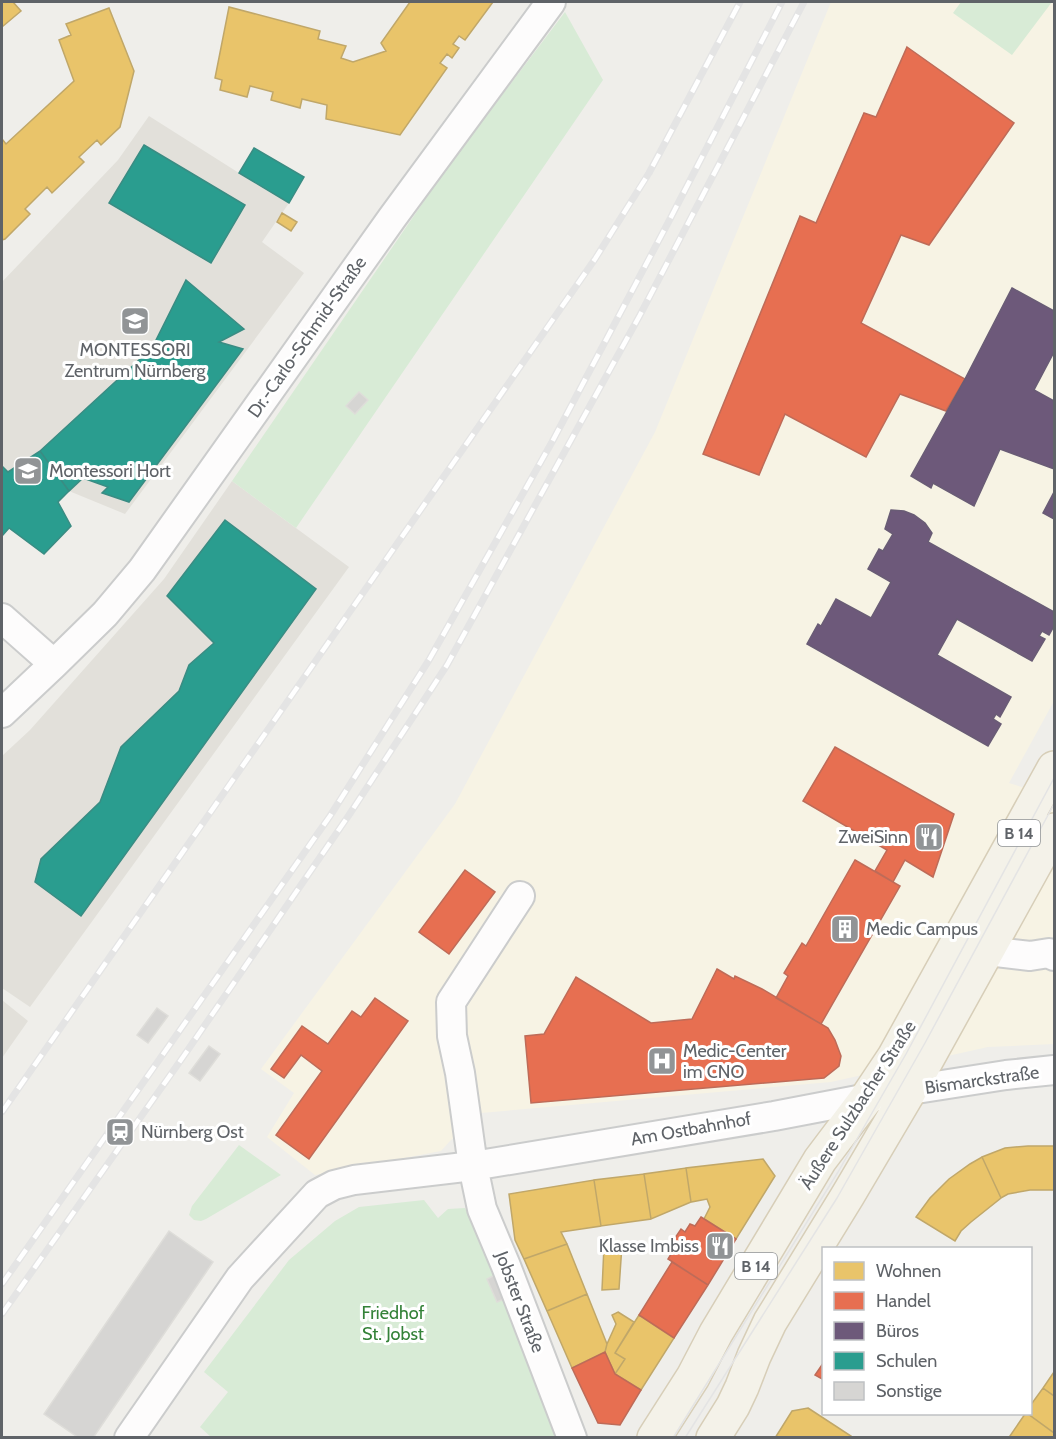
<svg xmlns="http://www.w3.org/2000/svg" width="1056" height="1439" font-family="Cabin,sans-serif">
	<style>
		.commercial { fill: #f7f3e4 }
		.education { fill: #e2e0da }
		.green { fill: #d8ebd6 }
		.homes { fill: #e9c46a; stroke: #c0a769; stroke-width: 1.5 }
		.shops { fill: #e76f51; stroke: #be6b58; stroke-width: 1.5 }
		.offices { fill: #6d597a; stroke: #695c75; stroke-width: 1.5 }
		.schools { fill: #2a9d8f; stroke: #3a8c83; stroke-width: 1.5 }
		.building { fill: #d6d5d3; stroke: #deddd9; stroke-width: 1.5 }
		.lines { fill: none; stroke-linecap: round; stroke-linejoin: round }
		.minor-casing { stroke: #cbcccc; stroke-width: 32 }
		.major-casing { stroke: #d7ceb8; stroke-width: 36 }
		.minor { stroke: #fdfcfc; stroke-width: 28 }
		.major { stroke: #f4f2e9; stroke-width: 33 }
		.tram { stroke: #e4e4e4; stroke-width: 1.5 }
		.rail-casing { stroke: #e4e4e4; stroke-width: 7 }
		.rail { stroke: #fff; stroke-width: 4.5; stroke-dasharray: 14; stroke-linecap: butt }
		.labels { text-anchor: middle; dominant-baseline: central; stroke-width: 6; stroke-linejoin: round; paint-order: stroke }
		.shield { fill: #fff; stroke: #8f9295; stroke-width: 1.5 }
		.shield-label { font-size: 16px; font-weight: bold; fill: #5f6368 }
		.street-label { font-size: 18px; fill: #5f6368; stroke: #fff }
		.poi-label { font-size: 18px; fill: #5f6368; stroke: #fff; text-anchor: start }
		.park-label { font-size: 18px; fill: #348238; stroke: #fff }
	</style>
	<rect width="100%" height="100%" fill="#efeeea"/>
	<path class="commercial" d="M831 2H1054V701L1009 783 1054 797V1044L988 1047 831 1082 481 1113 450 1141 441 1151 315 1175 267 1137 294 1093 261 1069 455 804 655 432Z"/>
	<path class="education" d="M149 116 239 173 289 203 262 242 304 273 125 514 69 491 58 502 71 526 44 554 10 528 2 536V282L118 160Z
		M232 481 349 567 30 1007 2 988V756L30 730 164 579Z
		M2 1000 28 1021 2 1058Z"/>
	<path class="green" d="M961 2H1052L1012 55 953 13Z
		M565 12 603 80 296 528 232 481 446 169Z
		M239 1145 281 1175 206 1219 201 1221 194 1220 189 1215 192 1206Z
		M424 1200 438 1218 448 1209 465 1208 499 1273 566 1437 212 1438 200 1427 228 1392 204 1372 289 1260 335 1221 359 1207Z"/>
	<path class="homes" d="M2 2H13L21 11 2 27Z
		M410 2H493L465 40 459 36 453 44 459 48 452 58 447 54 440 63 447 68 400 135 326 119 327 105 302 99 300 108 271 100 273 92 250 86 247 97 220 90 222 80 215 78 229 7 320 31 318 39 346 46 341 58 353 62 386 51 381 43Z
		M109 8 134 71 120 127 101 145 97 140 79 157 84 162 52 193 47 187 25 209 30 214 5 239 2 240V139L6 144 74 81 59 40 71 35 66 24Z
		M282 213 297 222 291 231 277 222Z
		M1028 1146H1054V1190H1030L1008 1194 1001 1198 982 1157 1005 1148Z
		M982 1157 1001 1198 971 1222 961 1231 955 1241 916 1217 930 1198 949 1179 970 1164Z
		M763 1159 775 1176 736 1239 704 1219 710 1207 707 1199 691 1202 686 1168Z
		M686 1168 691 1202 651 1219 644 1174Z
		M644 1174 651 1219 601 1226 594 1180Z
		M594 1180 601 1226 561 1232 567 1244 524 1259 515 1240 509 1194Z
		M567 1244 587 1294 547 1311 524 1259Z
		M622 1245 619 1289 602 1290 604 1246Z
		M587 1294 607 1344 605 1352 572 1368 547 1311Z
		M618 1312 634 1322 615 1353 625 1359 615 1374 605 1352 607 1344 616 1324 612 1315Z
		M639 1315 674 1338 641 1390 615 1374 625 1359 615 1353Z
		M1054 1372V1396L1043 1388Z
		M1043 1388 1054 1396V1433L1028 1414H1030V1406Z
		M808 1408 854 1438H775L792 1411Z
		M1025 1414H1028L1054 1433V1438H1012L1010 1436Z"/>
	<path class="shops" d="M907 47 1014 123 929 245 901 235 861 323 965 379 946 411 900 394 866 457 785 414 759 475 703 454 800 216 816 223 864 113 876 117Z
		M835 747 954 814 933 877 905 860 893 882 875 871 887 850 803 801Z
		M855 860 900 886 821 1024 776 998 788 976 784 973 802 943 806 946Z
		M465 870 495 892 449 954 419 932Z
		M717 969 734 979 735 976 762 989 828 1028 835 1040 841 1056 839 1066 824 1078 531 1103 525 1036 544 1034 576 977 651 1023 692 1019Z
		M375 998 408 1021 309 1159 276 1135 322 1071 301 1055 284 1078 271 1069 302 1026 328 1044 352 1011 361 1017Z
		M701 1217 736 1239 708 1285 668 1259 676 1246 671 1244 681 1229 685 1232 690 1224 695 1226Z
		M672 1262 708 1285 674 1338 639 1315Z
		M605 1352 615 1374 641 1390 620 1425 598 1423 572 1368Z
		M824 1362V1380L815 1375Z"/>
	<path class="offices" d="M1012 288 1054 311V352L1034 390 1054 401V469L1000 449 974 506 933 483 931 488 911 476 965 379Z
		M1054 492V519L1043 513Z
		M891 510 904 511 914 515 925 523 932 533 928 542 1054 612V626L1049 635 1042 631 1039 636 1045 639 1032 661 957 619 937 655 1011 697 1000 717 996 714 993 719 1001 724 988 746 807 644 818 624 821 626 836 599 871 618 891 582 868 569 879 549 883 551 893 534 885 529Z"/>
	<path class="schools" d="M144 145 245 205 211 263 109 203Z
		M254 148 304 177 289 203 239 173Z
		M186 280 244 329 219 342 243 349 129 502 102 493 108 487 83 478 69 491 40 451 152 348Z
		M40 451 69 491 58 502 71 526 44 554 9 528 2 536V466L8 472Z
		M225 520 316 589 81 916 35 882 41 859 100 802 121 747 179 691 189 665 214 643 167 596Z"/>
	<path class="building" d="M359 392 368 400 355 414 346 406Z
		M157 1008 168 1016 148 1043 137 1035Z
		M209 1046 220 1054 200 1081 189 1073Z
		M169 1231 213 1262 93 1438H79L44 1414Z
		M499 1273 509 1297 497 1302 487 1279Z"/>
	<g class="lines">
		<g class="minor-casing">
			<path id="minor" d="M2 618 54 664
				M2 713 54 664 105 614 142 570 392 218 551 2
				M520 896 451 1002 452 1036 460 1073 473 1166 482 1209 506 1266 572 1438
				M988 951 1030 956 1049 953 1054 956
				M129 1438 240 1278 317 1194 334 1185 354 1180 473 1166 774 1116 910 1090 1006 1075 1054 1070"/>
		</g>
		<g class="major-casing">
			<path id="major" d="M654 1438 693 1377 716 1333 820 1160 866 1099 894 1057 1054 768
				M713 1438 733 1406 742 1387 754 1356 770 1322 848 1195 910 1090 1054 830"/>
		</g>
		<use href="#minor" class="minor"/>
		<use href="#major" class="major"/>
		<path class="tram" d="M673 1438 838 1172 906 1054 1054 778
			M685 1438 837 1198 925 1043 1054 804"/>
		<g class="rail-casing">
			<path id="rail" d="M2 1112 595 259 649 173 740 2
				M2 1284 330 816 429 660 552 442 669 221 782 2
				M2 1314 183 1057 349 815 447 665 640 315 804 2"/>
		</g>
		<use href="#rail" class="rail"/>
	</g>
	<defs>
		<g id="school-square" transform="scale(1.5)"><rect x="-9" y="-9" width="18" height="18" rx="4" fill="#919496" stroke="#fff"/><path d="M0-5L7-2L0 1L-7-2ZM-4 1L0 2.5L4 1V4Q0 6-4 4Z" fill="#fff"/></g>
		<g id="restaurant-square" transform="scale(1.5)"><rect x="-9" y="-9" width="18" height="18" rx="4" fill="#919496" stroke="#fff"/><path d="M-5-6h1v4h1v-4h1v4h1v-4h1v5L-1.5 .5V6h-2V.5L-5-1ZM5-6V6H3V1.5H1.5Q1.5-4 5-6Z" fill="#fff"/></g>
		<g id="building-square" transform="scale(1.5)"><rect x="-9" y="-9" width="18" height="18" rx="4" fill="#919496" stroke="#fff"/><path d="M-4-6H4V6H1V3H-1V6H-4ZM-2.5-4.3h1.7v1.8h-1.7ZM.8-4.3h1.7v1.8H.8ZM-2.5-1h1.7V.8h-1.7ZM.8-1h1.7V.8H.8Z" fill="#fff"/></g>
		<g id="hospital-square" transform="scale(1.5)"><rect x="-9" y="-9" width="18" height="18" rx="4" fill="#919496" stroke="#fff"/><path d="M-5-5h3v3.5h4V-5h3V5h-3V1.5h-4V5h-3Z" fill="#fff"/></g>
		<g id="station-square" transform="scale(1.5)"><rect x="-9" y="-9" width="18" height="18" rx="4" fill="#919496" stroke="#fff"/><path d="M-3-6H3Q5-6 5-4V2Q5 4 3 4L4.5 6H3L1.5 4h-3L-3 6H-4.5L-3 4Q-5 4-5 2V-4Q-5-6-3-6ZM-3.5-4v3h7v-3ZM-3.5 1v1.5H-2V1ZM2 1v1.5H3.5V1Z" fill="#fff"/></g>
	</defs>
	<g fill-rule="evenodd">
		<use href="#school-square" x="135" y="321"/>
		<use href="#school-square" x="28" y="471"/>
		<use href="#restaurant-square" x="929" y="837"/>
		<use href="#building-square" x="845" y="929"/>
		<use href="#hospital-square" x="662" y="1061"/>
		<use href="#station-square" x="120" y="1132"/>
		<use href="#restaurant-square" x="720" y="1246"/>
	</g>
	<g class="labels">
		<g class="shield">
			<rect x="998" y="820" width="42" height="26" rx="4.5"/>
			<rect x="735" y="1253" width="42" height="26" rx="4.5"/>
		</g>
		<g class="shield-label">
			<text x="1019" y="833">B 14</text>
			<text x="756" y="1266">B 14</text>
		</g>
		<g class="street-label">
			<text transform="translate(307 337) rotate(-55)">Dr.-Carlo-Schmid-Straße</text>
			<text transform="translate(982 1080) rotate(-8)">Bismarckstraße</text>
			<text transform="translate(858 1105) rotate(-57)">Äußere Sulzbacher Straße</text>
			<text transform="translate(691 1129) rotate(-10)">Am Ostbahnhof</text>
			<text transform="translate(520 1302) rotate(69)">Jobster Straße</text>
		</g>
		<g class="poi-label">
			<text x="135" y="350" text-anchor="middle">MONTESSORI<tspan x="135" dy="21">Zentrum Nürnberg</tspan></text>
			<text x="49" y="471">Montessori Hort</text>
			<text x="908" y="837" text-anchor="end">ZweiSinn</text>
			<text x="866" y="929">Medic Campus</text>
			<text x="683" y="1051">Medic-Center<tspan x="683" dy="21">im CNO</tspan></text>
			<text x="141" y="1132">Nürnberg Ost</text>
			<text x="699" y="1246" text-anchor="end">Klasse Imbiss</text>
		</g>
		<g class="park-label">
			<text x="393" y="1313">Friedhof<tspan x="393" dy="21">St. Jobst</tspan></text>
		</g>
	</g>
	<rect width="1056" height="1439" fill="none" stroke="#5f6368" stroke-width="6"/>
	<rect x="822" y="1247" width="210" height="168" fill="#ffffff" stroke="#bfc1c3" stroke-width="1.5"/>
	<rect x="834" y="1262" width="30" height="18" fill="#e9c46a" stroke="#bfc1c3" stroke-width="1.5"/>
	<text x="876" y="1277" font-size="18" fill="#5f6368">Wohnen</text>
	<rect x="834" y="1292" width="30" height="18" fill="#e76f51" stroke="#bfc1c3" stroke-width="1.5"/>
	<text x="876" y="1307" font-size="18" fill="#5f6368">Handel</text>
	<rect x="834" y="1322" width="30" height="18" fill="#6d597a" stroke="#bfc1c3" stroke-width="1.5"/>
	<text x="876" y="1337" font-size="18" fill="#5f6368">Büros</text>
	<rect x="834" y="1352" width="30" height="18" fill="#2a9d8f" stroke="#bfc1c3" stroke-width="1.5"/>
	<text x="876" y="1367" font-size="18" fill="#5f6368">Schulen</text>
	<rect x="834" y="1382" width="30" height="18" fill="#d6d5d3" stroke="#bfc1c3" stroke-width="1.5"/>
	<text x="876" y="1397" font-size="18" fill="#5f6368">Sonstige</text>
</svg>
